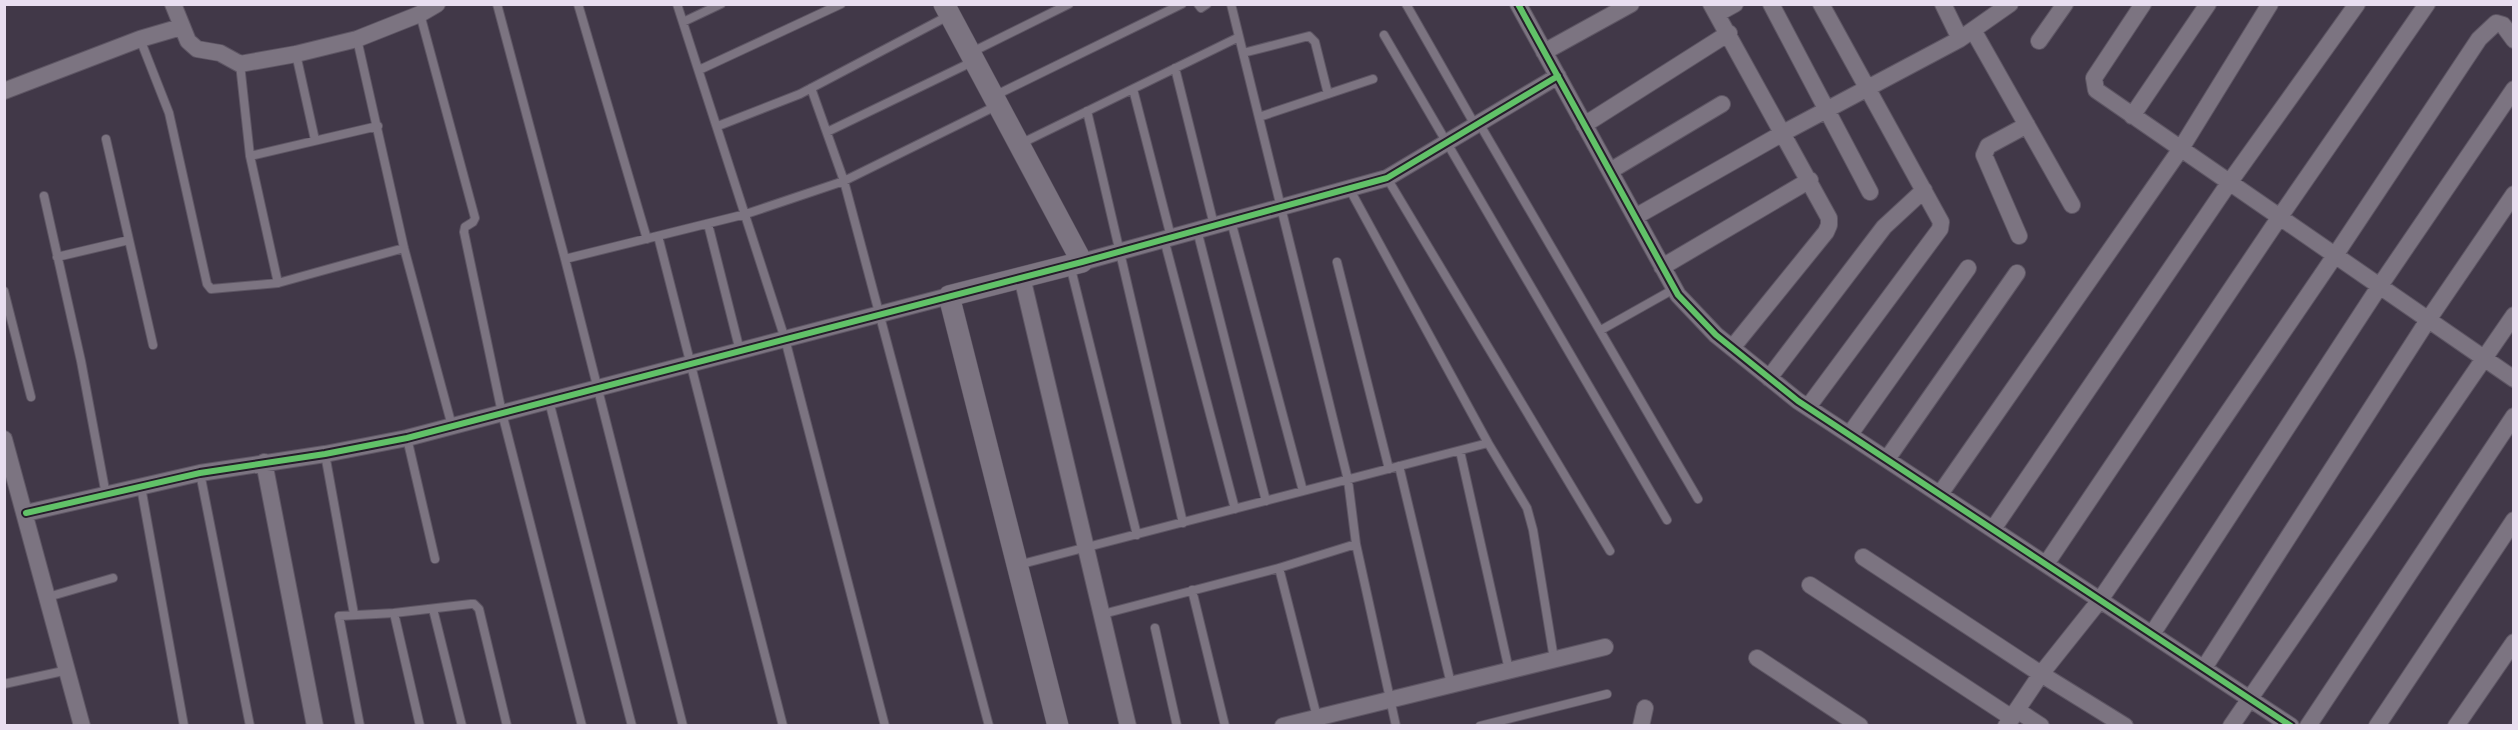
<svg xmlns="http://www.w3.org/2000/svg" width="2518" height="730" font-family="'Zilla Slab',serif">
	<style>
		.lines { fill: none; stroke-linecap: round; stroke-linejoin: round }
		.service-casing { stroke: #5e5664; stroke-width: 10 }
		.minor-casing { stroke: #5e5664; stroke-width: 18 }
		.tertiary-casing { stroke: #5e5664; stroke-width: 22 }
		.service { stroke: #7c7481; stroke-width: 8 }
		.minor { stroke: #7c7481; stroke-width: 16 }
		.tertiary { stroke: #7c7481; stroke-width: 21 }
		.cycleway-casing { stroke: #251e2a; stroke-width: 10 }
		.cycleway { stroke: #61c268; stroke-width: 6 }
	</style>
	<rect width="100%" height="100%" fill="#413848"/>
	<g class="lines">
		<g class="service-casing">
			<path id="service" d="M497 4 565 259 683 726
				M578 4 647 239
				M677 4 785 339 885 726
				M1198 4 1201 8 1207 4
				M1231 4 1348 480 1356 544 1396 726
				M1406 4 1475 125
				M420 14 475 218 473 222 465 227 464 232 502 413 582 726
				M683 22 721 4
				M1384 35 1667 520
				M140 39 169 113 207 284 211 289 278 283 404 248
				M357 39 404 248 452 426
				M970 53 1069 4
				M1243 53 1309 36 1315 42 1328 94
				M296 54 315 140
				M240 64 250 156 278 283
				M1175 68 1214 225
				M699 70 841 4
				M811 88 844 181 989 726
				M1133 89 1171 237
				M994 96 1182 4
				M1087 111 1183 523
				M1259 117 1373 79
				M1479 123 1698 499
				M718 126 800 94 950 15
				M827 132 974 61
				M106 139 153 345
				M1020 144 1239 37
				M250 156 378 126
				M1387 178 1610 551
				M1349 188 1488 443 1527 508 1533 530 1554 659
				M44 196 81 361 106 495
				M1231 221 1303 491
				M708 224 740 351
				M1197 230 1266 501
				M658 236 783 726
				M1164 239 1235 509
				M57 257 129 240
				M565 259 746 214 844 181 998 105
				M1337 262 1389 469
				M1070 265 1137 535
				M4 291 31 397
				M1601 330 1674 289
				M549 401 632 726
				M407 438 435 559
				M1460 451 1509 670
				M325 454 354 614
				M1399 466 1451 684
				M200 473 250 726
				M141 487 184 726
				M1018 565 1488 443
				M1279 568 1317 717
				M1192 590 1225 726
				M48 597 113 578
				M433 609 462 726
				M394 613 420 726
				M1103 614 1279 568 1356 544
				M1155 628 1177 726
				M4 684 68 670
				M360 726 339 616 394 613 471 604H474L479 609 507 726
				M1480 726 1607 694"/>
		</g>
		<g class="minor-casing">
			<path id="minor" d="M173 4 188 41 197 49 220 53 240 64 296 54 357 39 420 14 437 4
				M1518 4 1678 295 1716 335 1798 401 2291 726
				M1711 4 1829 218V225L1826 232 1732 348
				M1771 4 1870 192
				M1943 4 1960 39
				M2143 4 2094 78 2096 90 2514 379
				M1717 14 1735 4
				M1973 30 2072 205
				M2039 41 2065 4
				M1544 52 1631 4
				M4 91 140 39 181 27
				M2132 116 2208 4
				M1584 125 1729 33
				M1610 171 1722 104
				M1635 217 1783 133 1960 39 2010 4
				M2019 236 1984 155 1988 146 2027 125
				M1082 262 1387 178 1558 76
				M1662 267 1810 180
				M1022 277 1128 726
				M1769 378 1884 227 1924 190
				M1808 407 1940 229 1941 222 1821 4
				M1850 434 1968 268
				M4 439 82 726
				M1887 459 2017 273
				M264 462 315 726
				M1940 494 2180 150 2270 4
				M26 513 200 473 325 454 407 438 949 296
				M1993 529 2229 183 2357 4
				M1863 557 2041 674 2125 726
				M2046 564 2279 218 2427 4
				M1810 585 2012 718
				M2152 634 2379 287 2514 89
				M1757 658 1860 726
				M2204 668 2428 320 2514 194
				M2017 710 2041 726
				M1283 726 1605 647
				M1641 726 1645 708
				M2006 726 2041 674 2100 600 2334 257 2479 39 2496 23 2503 25 2514 40
				M2231 726 2514 315
				M2308 726 2514 416
				M2377 726 2514 520
				M2456 726 2514 642"/>
		</g>
		<g class="tertiary-casing">
			<path id="tertiary" d="M944 4 1082 262 949 296 1058 726"/>
		</g>
		<use href="#service" class="service"/>
		<use href="#minor" class="minor"/>
		<use href="#tertiary" class="tertiary"/>
		<g class="cycleway-casing">
			<path id="cycleway" d="M1518 4 1678 295 1716 335 1798 401 2291 726
				M26 513 200 473 325 454 407 438 1082 262 1387 178 1558 76"/>
		</g>
		<use href="#cycleway" class="cycleway"/>
	</g>
	<rect width="2518" height="730" fill="none" stroke="#e8def0" stroke-width="12"/>
</svg>
